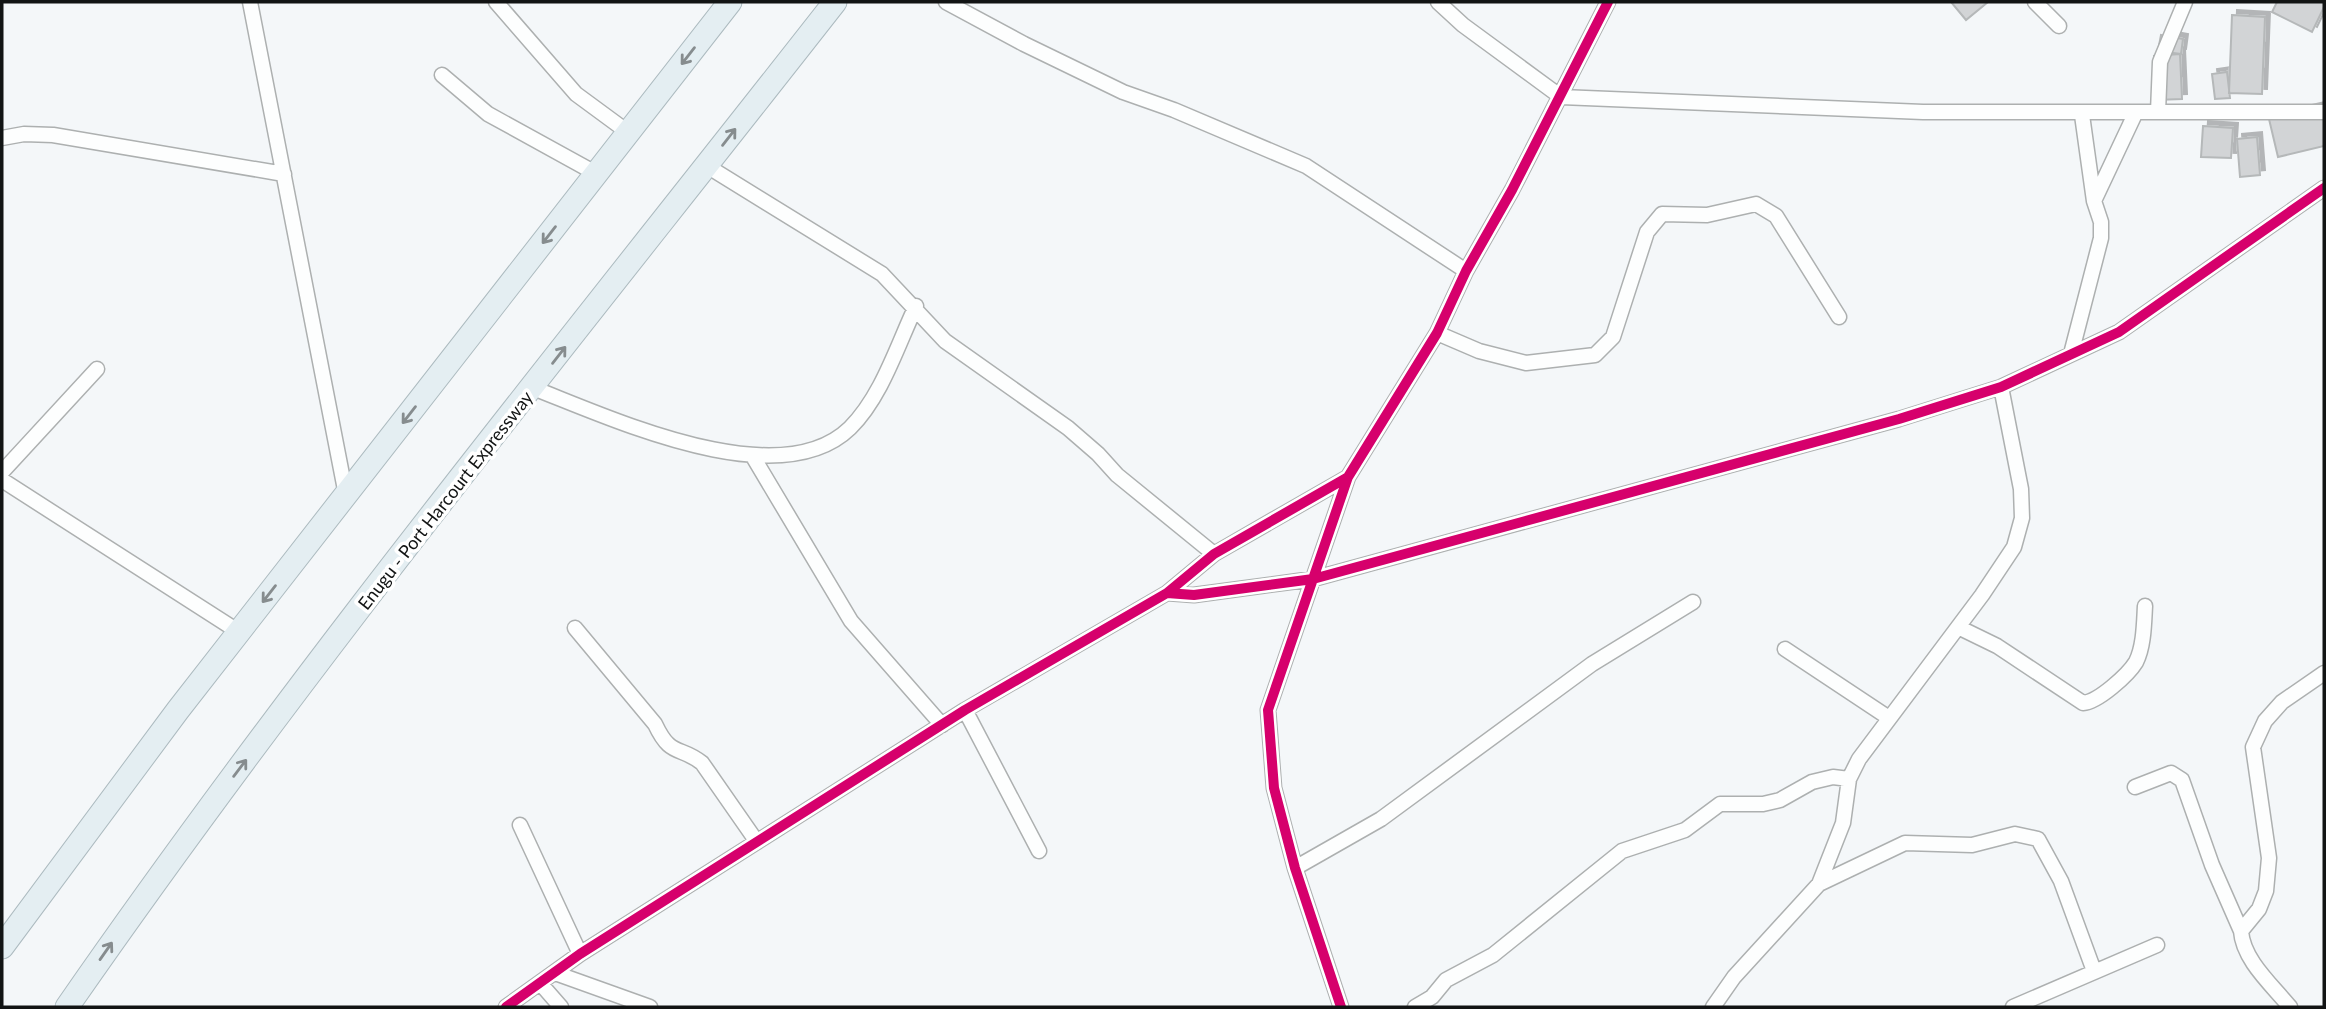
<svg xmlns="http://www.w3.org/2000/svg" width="2326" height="1009" font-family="Lato,sans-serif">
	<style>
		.building { fill: #d2d4d6; stroke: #b5b8b9; stroke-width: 2; filter: url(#shadow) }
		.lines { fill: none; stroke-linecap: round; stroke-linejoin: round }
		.minor-casing { stroke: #adb0b0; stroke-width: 17 }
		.trunk-casing { stroke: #acbabf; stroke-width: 25 }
		.minor { stroke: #fdfefe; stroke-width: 14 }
		.trunk { stroke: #e4eef2; stroke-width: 23 }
		.cycleway-casing { stroke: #fff; stroke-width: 15 }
		.cycleway { stroke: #d6006c; stroke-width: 10 }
		.oneway { stroke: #868c8e }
		.labels { text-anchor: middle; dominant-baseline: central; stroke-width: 7; stroke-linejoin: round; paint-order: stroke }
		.street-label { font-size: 18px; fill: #121414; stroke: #fff }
	</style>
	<defs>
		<filter id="shadow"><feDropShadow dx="5" dy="-5" stdDeviation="0" flood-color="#0004"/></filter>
	</defs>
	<rect width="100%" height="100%" fill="#f4f7f9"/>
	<path class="building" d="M1951 2H1988L1966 20Z
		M2277 2H2324V7L2312 32 2272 12Z
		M2232 15 2265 17 2262 94 2229 93Z
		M2161 35 2183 39 2181 54 2158 51Z
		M2180 54 2182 99 2156 100 2154 56Z
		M2227 72 2230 98 2215 99 2212 74Z
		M2324 106V146L2278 157 2269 119Z
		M2203 126 2233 128 2231 158 2201 157Z
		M2257 137 2260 175 2240 177 2237 139Z"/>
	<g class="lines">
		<g class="minor-casing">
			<path id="minor" d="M250 2 346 495
				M496 2 576 94 629 133
				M946 2 1024 44 1123 92 1174 110 1306 166 1466 271
				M1438 2 1463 25 1561 97 1923 112H2324
				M2035 2 2059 26
				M442 75 488 114 597 174
				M2158 112 2160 62 2185 2
				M2 138 24 134 53 135 284 174
				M707 166 882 274 945 341 1068 428 1098 454 1117 475 1214 554
				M2094 201 2135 114
				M1437 333 1479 351 1526 363 1595 355 1613 337 1647 232 1662 214 1707 215 1756 204 1776 216 1839 317
				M2071 354 2101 238V222L2094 201 2082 115
				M533 388C611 418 779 497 850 428 882 396 897 346 916 306
				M752 455 851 621 942 725
				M2 472 97 369
				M2 480 239 632
				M1167 593 1194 595 1313 579 1899 419 2001 387 2119 332 2324 188
				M1958 627 1997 646 2083 703C2098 702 2128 675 2136 662 2144 646 2144 623 2145 606
				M575 628 655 724C671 758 679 745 702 763L757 842
				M1785 649 1889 718
				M965 710 1039 851
				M2135 787 2171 773 2182 780 2212 865 2241 931
				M520 825 580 954
				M1295 868 1381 819 1592 664 1693 602
				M1819 884 1905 843 1972 845 2015 834 2038 839 2061 881 2094 971
				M555 973 650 1007
				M540 983 561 1007
				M506 1007 580 954 965 710 1167 593 1214 554 1348 477
				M1341 1007 1295 868 1274 788 1268 710 1348 477 1437 333 1466 271 1512 190 1608 2
				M1415 1007 1432 997 1446 980 1493 955 1622 851 1685 830 1720 804H1763L1780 800 1812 782 1833 777 1849 779
				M1713 1007 1734 977 1819 884 1843 823 1849 779 1859 759 1982 595 2014 547 2022 518 2021 489 2001 387
				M2013 1007 2157 945
				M2290 1007C2272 985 2243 960 2241 931L2259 909 2266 891 2269 858 2253 747 2265 721 2282 702 2324 673"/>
		</g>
		<g class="trunk-casing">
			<path id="trunk" d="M2 947 178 710 730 2
				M67 1007C307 661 575 334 835 2"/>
		</g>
		<use href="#minor" class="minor"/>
		<use href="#trunk" class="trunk"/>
		<g class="cycleway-casing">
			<path id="cycleway" d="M1167 593 1194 595 1313 579 1899 419 2001 387 2119 332 2324 188
				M506 1007 580 954 965 710 1167 593 1214 554 1348 477
				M1341 1007 1295 868 1274 788 1268 710 1348 477 1437 333 1466 271 1512 190 1608 2"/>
		</g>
		<use href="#cycleway" class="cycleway"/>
	</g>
	<defs><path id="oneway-shaft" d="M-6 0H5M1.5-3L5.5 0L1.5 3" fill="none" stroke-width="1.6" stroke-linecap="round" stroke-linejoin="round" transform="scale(1.75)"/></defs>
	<g class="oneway">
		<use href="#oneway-shaft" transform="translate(688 56) rotate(128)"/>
		<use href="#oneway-shaft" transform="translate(729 137) rotate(-52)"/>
		<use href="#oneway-shaft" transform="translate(549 235) rotate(128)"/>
		<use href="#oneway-shaft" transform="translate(559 355) rotate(-52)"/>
		<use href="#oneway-shaft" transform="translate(409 415) rotate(128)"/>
		<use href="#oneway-shaft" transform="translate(269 594) rotate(128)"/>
		<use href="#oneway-shaft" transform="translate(240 768) rotate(-53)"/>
		<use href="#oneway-shaft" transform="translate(106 951) rotate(-55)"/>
	</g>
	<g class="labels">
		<g class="street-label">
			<text transform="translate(445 500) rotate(-52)">Enugu - Port Harcourt Expressway</text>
		</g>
	</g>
	<rect width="2326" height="1009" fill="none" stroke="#121414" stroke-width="7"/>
</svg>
